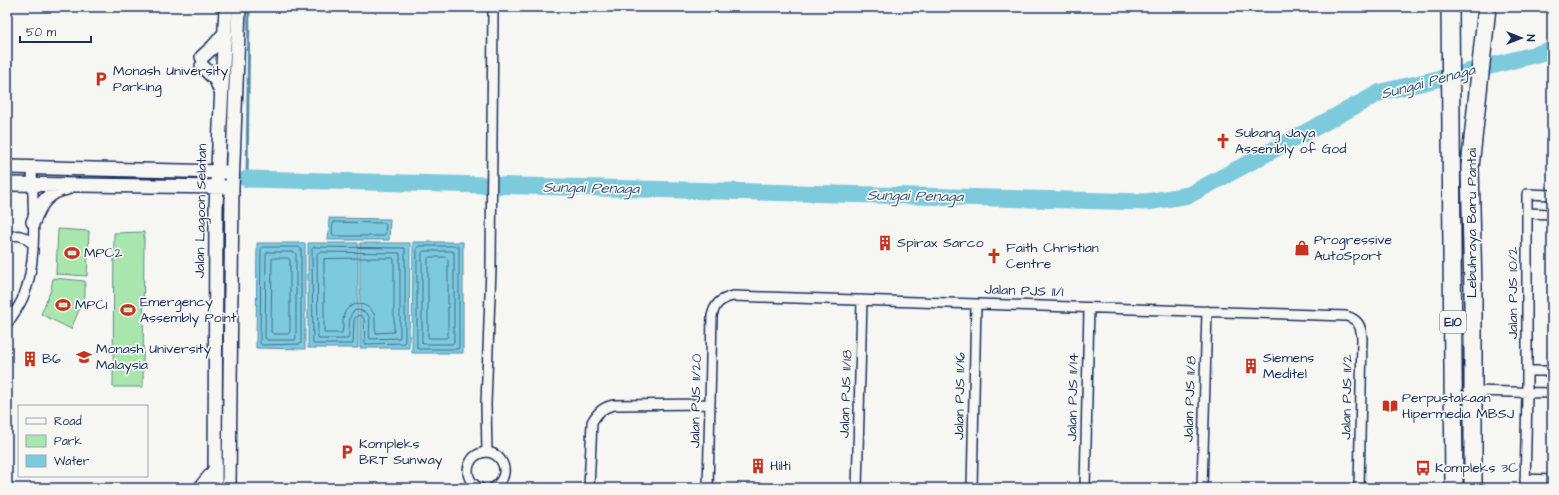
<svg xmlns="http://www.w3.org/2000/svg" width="1559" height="495" font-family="'Architects Daughter',sans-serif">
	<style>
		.green { fill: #a9e6ad; stroke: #628a86 }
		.water { fill: #7dcadc; stroke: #568caa }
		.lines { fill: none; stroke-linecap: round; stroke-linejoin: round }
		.shore { stroke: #426d90; stroke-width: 1 }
		.stream { stroke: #568caa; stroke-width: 3 }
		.river { stroke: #7dcadc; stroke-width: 17 }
		.minor-casing { stroke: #1b2f5e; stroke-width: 12 }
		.secondary-casing { stroke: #1b2f5e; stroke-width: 16 }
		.motorway-casing { stroke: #1b2f5e; stroke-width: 20 }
		.minor { stroke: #f6f6f2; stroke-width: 9 }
		.secondary { stroke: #f6f6f2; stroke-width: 13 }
		.motorway { stroke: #f6f6f2; stroke-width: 17 }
		.labels { text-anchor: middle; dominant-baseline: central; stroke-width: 3.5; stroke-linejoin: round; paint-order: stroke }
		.shield { fill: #f6f6f2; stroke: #5d6b8a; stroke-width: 1 }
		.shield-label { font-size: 13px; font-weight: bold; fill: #1b2f5e }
		.poi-label { font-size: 14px; fill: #1b2f5e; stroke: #f6f6f2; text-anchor: start }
		.street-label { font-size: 14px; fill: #1b2f5e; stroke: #f6f6f2 }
		.water-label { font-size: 15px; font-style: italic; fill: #34567e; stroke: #f6f6f2 }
	</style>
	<rect width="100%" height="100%" fill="#f6f6f2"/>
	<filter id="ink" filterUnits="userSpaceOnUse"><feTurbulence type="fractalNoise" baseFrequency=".025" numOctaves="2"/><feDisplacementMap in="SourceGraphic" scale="8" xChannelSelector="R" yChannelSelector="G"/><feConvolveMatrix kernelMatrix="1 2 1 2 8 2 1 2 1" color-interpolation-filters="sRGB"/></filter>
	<g filter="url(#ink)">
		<path class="green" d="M58 229 89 231 87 276 56 274Z
			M144 232 143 387H113L114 233Z
			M53 278 85 281V296L71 329 41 314 51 290Z"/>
		<path class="water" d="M329 218 390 219 389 240H328Z
			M413 242H463V353H412Z
			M257 243H305V349L256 348Z
			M308 243H358V348H308Z
			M360 243H410L409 348H360Z"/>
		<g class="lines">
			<path class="shore" d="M334 222 384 223 386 225 385 234 383 236H334C331 234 332 225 334 222Z
				M419 246H457L459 247V347L458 349H418L417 348V248Z
				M263 247H299L301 249V343L300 344 262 345 260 343 261 249Z
				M314 247 405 248V343L365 344 364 319C362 314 356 314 354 320L353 344H313L312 249Z
				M424 251H452L454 252V342L452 344H423L422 343V253Z
				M268 252H294L296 254V338L295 340H267L265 338 266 254Z
				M319 252 400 253V338L370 339C368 332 371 324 369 317 368 314 365 312 362 311 345 305 351 331 348 339H318L317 254Z
				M430 257H446L448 259V336L446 338H429L428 337V259Z
				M273 258H288L290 260V332L288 334H273L271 332 272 260Z
				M363 258H393L394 259V332L376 333C374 327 376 320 374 314 368 301 349 301 344 314 342 320 344 327 342 333H324V259Z"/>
			<path class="stream" d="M247 179 249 7"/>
			<path class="river" d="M247 179 1147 202 1189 195 1381 92 1464 73 1552 50"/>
			<g class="minor-casing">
				<path id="minor" d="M1527 213 1552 214
					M7 238C19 233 23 236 33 244
					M7 324C13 315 20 306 24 295 38 262 33 205 32 168
					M1527 371H1552
					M1473 391 1552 393
					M487 452 486 404 491 268 493 7
					M1525 479 1552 480
					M480 488C473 485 468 479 468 471 468 466 471 460 474 457 494 440 519 472 493 488
					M589 488 592 422C598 412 603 407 614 405L709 404
					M708 488 712 316C715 303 721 299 733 296L1346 316C1358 319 1361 326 1362 338L1359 488
					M857 488 862 300
					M972 488 976 304
					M1085 488 1089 308
					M1202 488 1207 311
					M1525 488 1527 393V194L1552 195"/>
			</g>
			<g class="secondary-casing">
				<path id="secondary" d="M202 57 213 47 225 33
					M202 66 216 80 221 92
					M7 167 225 172
					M7 184 225 187
					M33 222C39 205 48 191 67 188
					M200 488 215 470
					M215 488 216 206 226 7
					M229 488 232 187 239 7"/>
			</g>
			<g class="motorway-casing">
				<path id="motorway" d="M1450 7 1454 488
					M1473 488V288L1470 167 1487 7"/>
			</g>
			<use href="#minor" class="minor"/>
			<use href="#secondary" class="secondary"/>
			<use href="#motorway" class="motorway"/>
		</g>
	</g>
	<defs>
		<g id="parking-bare" transform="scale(1.2)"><path d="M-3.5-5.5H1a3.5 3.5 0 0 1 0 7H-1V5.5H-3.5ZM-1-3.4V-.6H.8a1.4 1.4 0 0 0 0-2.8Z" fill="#c8321e" stroke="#f6f6f2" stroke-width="2.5" paint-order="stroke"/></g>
		<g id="church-bare" transform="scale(1.2)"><path d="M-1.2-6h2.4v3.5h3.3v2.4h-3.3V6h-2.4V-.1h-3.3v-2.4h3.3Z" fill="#c8321e" stroke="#f6f6f2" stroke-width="2.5" paint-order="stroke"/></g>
		<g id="building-bare" transform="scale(1.2)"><path d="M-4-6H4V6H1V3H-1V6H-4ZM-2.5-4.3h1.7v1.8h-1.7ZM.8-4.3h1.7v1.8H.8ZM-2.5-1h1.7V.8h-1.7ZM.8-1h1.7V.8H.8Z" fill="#c8321e" stroke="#f6f6f2" stroke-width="2.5" paint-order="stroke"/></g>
		<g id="shop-bare" transform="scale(1.2)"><path d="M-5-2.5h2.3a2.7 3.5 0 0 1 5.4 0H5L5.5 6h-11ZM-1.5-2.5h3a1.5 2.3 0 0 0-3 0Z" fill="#c8321e" stroke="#f6f6f2" stroke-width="2.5" paint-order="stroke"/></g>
		<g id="stadium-bare" transform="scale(1.2)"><path d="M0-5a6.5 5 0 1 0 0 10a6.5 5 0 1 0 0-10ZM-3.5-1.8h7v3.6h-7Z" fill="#c8321e" stroke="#f6f6f2" stroke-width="2.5" paint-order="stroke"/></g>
		<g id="university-bare" transform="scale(1.2)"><path d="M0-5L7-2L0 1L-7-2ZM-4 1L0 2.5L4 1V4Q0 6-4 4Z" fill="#c8321e" stroke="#f6f6f2" stroke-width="2.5" paint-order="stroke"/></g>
		<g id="library-bare" transform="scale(1.2)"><path d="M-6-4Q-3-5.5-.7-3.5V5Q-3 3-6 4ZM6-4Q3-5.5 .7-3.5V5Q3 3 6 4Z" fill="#c8321e" stroke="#f6f6f2" stroke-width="2.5" paint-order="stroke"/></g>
		<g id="bus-bare" transform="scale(1.2)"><path d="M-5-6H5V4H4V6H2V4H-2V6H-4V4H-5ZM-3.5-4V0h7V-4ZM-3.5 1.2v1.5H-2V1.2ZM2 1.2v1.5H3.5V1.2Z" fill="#c8321e" stroke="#f6f6f2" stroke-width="2.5" paint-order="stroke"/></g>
	</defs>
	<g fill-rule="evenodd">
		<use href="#parking-bare" x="101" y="79"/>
		<use href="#church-bare" x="1223" y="141"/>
		<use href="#building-bare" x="885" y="243"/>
		<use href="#shop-bare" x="1302" y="248"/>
		<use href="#stadium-bare" x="72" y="253"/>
		<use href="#church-bare" x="994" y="256"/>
		<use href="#stadium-bare" x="63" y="305"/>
		<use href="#stadium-bare" x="128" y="310"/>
		<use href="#university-bare" x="84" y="357"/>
		<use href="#building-bare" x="30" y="359"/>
		<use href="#building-bare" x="1251" y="366"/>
		<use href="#library-bare" x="1390" y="406"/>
		<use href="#parking-bare" x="347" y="452"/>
		<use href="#building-bare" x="758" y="466"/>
		<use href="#bus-bare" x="1423" y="468"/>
	</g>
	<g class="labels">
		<rect class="shield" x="1440" y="311" width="26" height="22" rx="3"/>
		<g class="shield-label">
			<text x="1453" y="322">E10</text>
		</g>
		<g class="poi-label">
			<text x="113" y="71">Monash University<tspan x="113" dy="16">Parking</tspan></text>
			<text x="1235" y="133">Subang Jaya<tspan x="1235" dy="16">Assembly of God</tspan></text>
			<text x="1314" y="240">Progressive<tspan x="1314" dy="16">AutoSport</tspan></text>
			<text x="897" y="243">Spirax Sarco</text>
			<text x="1006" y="248">Faith Christian<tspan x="1006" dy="16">Centre</tspan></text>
			<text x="84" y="253">MPC2</text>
			<text x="140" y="302">Emergency<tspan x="140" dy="16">Assembly Point</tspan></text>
			<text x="75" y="305">MPC1</text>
			<text x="96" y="349">Monash University<tspan x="96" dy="16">Malaysia</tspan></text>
			<text x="1263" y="358">Siemens<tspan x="1263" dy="16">Meditel</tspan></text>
			<text x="42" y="359">B6</text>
			<text x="1402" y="398">Perpustakaan<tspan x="1402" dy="16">Hipermedia MBSJ</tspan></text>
			<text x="359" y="444">Kompleks<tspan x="359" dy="16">BRT Sunway</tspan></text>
			<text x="770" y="466">Hilti</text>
			<text x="1435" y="468">Kompleks 3C</text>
		</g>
		<g class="street-label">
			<text transform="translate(201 211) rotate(-89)">Jalan Lagoon Selatan</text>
			<text transform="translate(1472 223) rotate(-90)">Lebuhraya Baru Pantai</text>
			<text transform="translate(1024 291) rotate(2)">Jalan PJS 11/1</text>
			<text transform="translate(1513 293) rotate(-90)">Jalan PJS 10/2</text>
			<text transform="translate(846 394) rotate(-88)">Jalan PJS 11/18</text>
			<text transform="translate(960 396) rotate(-89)">Jalan PJS 11/16</text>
			<text transform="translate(1073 397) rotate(-89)">Jalan PJS 11/14</text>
			<text transform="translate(1347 397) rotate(-89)">Jalan PJS 11/2</text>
			<text transform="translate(1190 399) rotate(-88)">Jalan PJS 11/8</text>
			<text transform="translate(696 401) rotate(-89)">Jalan PJS 11/20</text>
		</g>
		<g class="water-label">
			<text transform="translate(1428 82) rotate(-15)">Sungai Penaga</text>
			<text transform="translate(591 188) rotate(1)">Sungai Penaga</text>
			<text transform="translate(915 196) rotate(1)">Sungai Penaga</text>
		</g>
	</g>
	<rect width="1559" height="495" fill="none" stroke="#f6f6f2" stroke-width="24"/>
	<rect x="12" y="12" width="1535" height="471" fill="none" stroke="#1b2f5e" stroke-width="1.5" filter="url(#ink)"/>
	<rect x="18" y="405" width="130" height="72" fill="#f6f6f2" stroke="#9ea6b7"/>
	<rect x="26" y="418" width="20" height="6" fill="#f6f6f2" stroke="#9ea6b7"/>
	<text x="54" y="425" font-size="12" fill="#1b2f5e">Road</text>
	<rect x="26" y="435" width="20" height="12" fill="#a9e6ad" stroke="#9ea6b7"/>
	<text x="54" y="445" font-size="12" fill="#1b2f5e">Park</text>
	<rect x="26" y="455" width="20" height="12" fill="#7dcadc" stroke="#9ea6b7"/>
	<text x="54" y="465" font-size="12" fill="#1b2f5e">Water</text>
	<g transform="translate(1521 38) rotate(90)" stroke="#f6f6f2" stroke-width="3" paint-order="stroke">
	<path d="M0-3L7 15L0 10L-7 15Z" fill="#1b2f5e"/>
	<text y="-6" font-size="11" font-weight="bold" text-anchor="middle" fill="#1b2f5e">N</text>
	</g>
	<path d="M20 36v6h71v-6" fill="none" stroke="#1b2f5e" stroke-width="2"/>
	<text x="26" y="36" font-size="12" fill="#1b2f5e" stroke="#f6f6f2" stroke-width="3" paint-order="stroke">50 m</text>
</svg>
